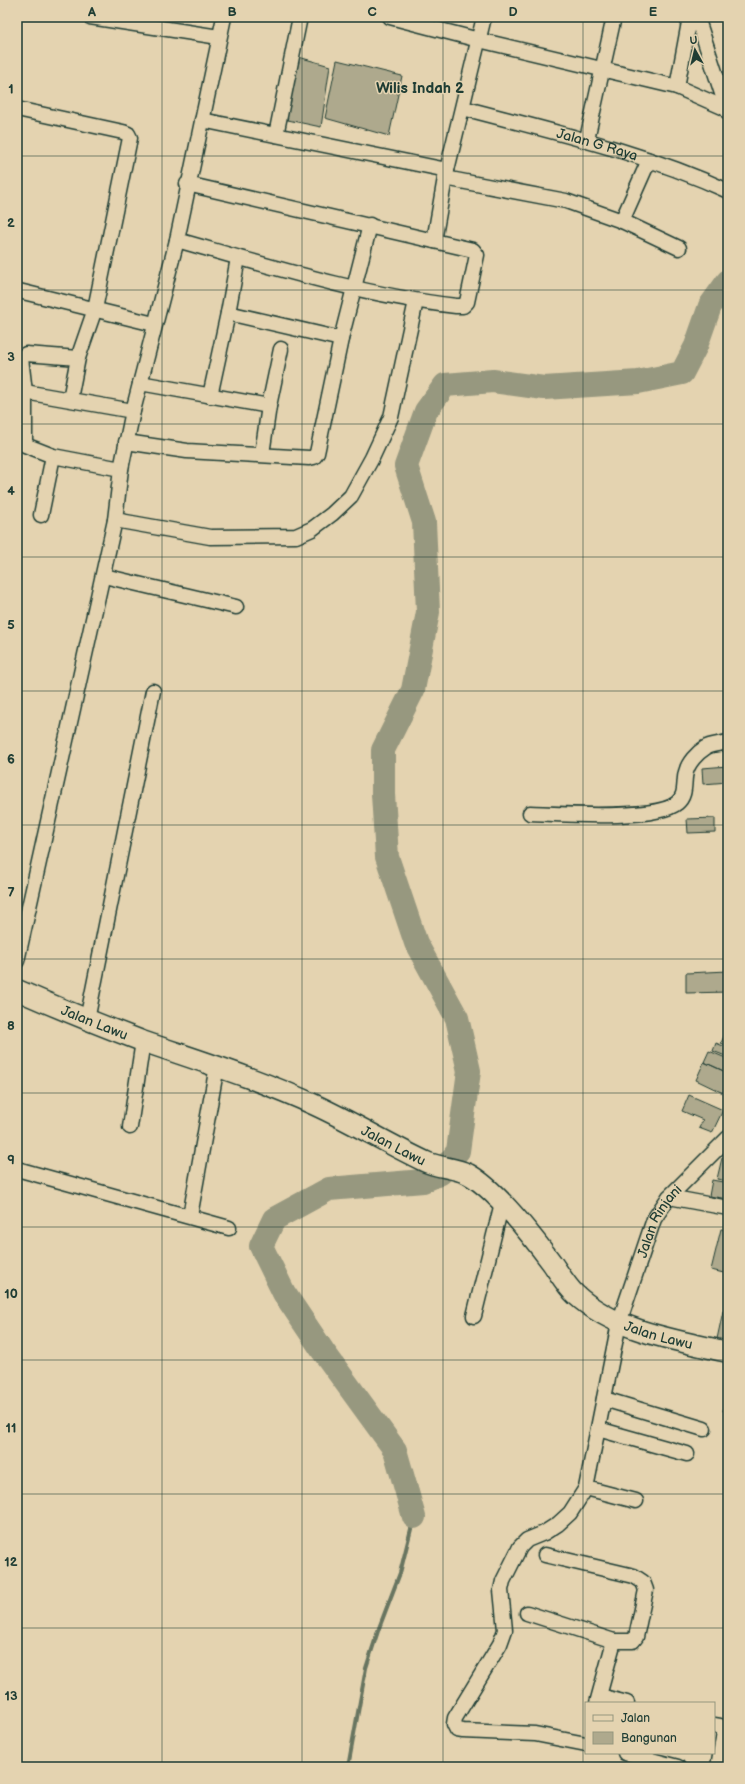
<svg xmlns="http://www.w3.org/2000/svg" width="745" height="1784" font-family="'Balsamiq Sans',sans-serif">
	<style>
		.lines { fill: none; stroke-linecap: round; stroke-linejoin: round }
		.stream { stroke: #677461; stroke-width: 4 }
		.river { stroke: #97987f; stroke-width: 24 }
		.building { fill: #aea98d; stroke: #1f3d34 }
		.street-casing { stroke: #1f3d34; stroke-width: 17 }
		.secondary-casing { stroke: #1f3d34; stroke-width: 23 }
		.street { stroke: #e4d3b0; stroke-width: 14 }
		.secondary { stroke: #e4d3b0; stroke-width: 20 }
		.grid { fill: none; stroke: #1f3d34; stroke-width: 1; stroke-opacity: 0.55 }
		.labels { text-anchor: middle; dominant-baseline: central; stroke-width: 3; stroke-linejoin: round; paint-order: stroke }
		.street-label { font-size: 14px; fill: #1f3d34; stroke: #e4d3b0 }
		.neighbourhood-label { font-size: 15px; font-weight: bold; fill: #1f3d34; stroke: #e4d3b0 }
		.neatline { fill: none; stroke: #1f3d34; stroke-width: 1.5 }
		.grid-label { font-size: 13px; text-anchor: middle; font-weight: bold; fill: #1f3d34 }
	</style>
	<rect width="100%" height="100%" fill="#e4d3b0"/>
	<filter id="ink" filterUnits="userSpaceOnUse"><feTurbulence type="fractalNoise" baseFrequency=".025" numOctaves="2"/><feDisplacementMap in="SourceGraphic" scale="8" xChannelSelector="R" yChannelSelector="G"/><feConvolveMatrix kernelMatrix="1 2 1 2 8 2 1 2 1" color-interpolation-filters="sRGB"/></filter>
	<g filter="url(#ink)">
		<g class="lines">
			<path class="stream" d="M348 1767 366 1668 379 1628 400 1573 414 1517"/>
			<path class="river" d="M414 1517 395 1450 323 1351 284 1293 261 1246 274 1219 329 1189 423 1181 441 1173 458 1151 469 1071 457 1018 416 943 387 857 383 794V750L413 690 428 612 424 522 406 466 426 411 445 385 493 381 544 388 638 382 682 373 696 346 710 306 728 281"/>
		</g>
		<path class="building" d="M295 56 330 66 321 127 283 119Z
			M337 60 402 76 389 136 325 118Z
			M728 766V782L703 784 702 768Z
			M715 818V832L688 833 687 819Z
			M728 971V992L686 993V973Z
			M728 1027V1046L721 1043Z
			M716 1043 728 1048V1057L713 1051Z
			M709 1051 728 1059V1073L704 1062Z
			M704 1062 728 1073V1082L723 1093 696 1080Z
			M689 1095 723 1110 712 1133 699 1128 703 1120 682 1111Z
			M722 1158 728 1159V1181L717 1179Z
			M712 1180 728 1183V1199L709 1196Z
			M721 1229 728 1230V1274L711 1270Z
			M723 1311 728 1312V1341L717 1339Z
			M728 1390V1412L723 1411Z"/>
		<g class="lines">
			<g class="street-casing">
				<g id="street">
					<path d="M90 17 219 37"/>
					<path d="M390 17 479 40 677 87 690 17"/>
					<path d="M697 17 728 112"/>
					<path d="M677 87 727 109"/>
					<path id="s1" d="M463 108C554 132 643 152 728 191"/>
					<path d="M17 109 123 132 128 134 130 138 95 309 78 358 70 399"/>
					<path d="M202 120 447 170 445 178 566 201 622 221 649 160"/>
					<path d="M276 135 300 17"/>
					<path d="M587 139 614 17"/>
					<path d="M447 170 484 17"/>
					<path d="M622 221 679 248"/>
					<path d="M177 240C269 266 361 295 456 306H463L467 302 477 255 473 250 187 184"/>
					<path d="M434 241 445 178"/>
					<path d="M238 258 228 313 341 339"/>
					<path d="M19 291 154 324"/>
					<path d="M78 358 26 354 21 358 25 392V445L53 456 121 469"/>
					<path d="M140 383 269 406"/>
					<path d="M25 392 133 411"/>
					<path d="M210 396 228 313"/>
					<path d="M126 442 187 451 309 458 314 457 317 453 341 339 370 225"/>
					<path d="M262 454 269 406 281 349"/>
					<path d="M41 515 53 456"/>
					<path d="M115 520 210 537 296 536 312 529 332 514 351 496 372 458 391 417 416 301"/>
					<path d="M104 576 236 607"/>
					<path d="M530 813C559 814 656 821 677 803 687 795 683 782 686 772 688 763 697 753 705 748 710 744 721 744 728 742"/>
					<path d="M17 961 115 520 121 469 133 411 177 240 224 17"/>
					<path d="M87 1020 153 691"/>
					<path d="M130 1127 143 1041"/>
					<path d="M17 1169 229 1228"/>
					<path d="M669 1197 728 1208"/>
					<path d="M190 1216 217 1066"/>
					<path d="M474 1316 502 1203"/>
					<path d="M604 1399 704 1429"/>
					<path d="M598 1429 687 1454"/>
					<path id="s2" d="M636 1501 586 1488 619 1323 654 1219 669 1197 728 1138"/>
					<path d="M527 1613 614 1641H633L636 1637 646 1590 643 1582 634 1576 545 1555"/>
					<path d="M600 1696 627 1703"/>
					<path d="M597 1703 614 1641"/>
					<path d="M714 1725 720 1726 724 1732 718 1767"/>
					<path d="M586 1744 535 1734 463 1731 457 1730 454 1724 455 1718 500 1644 505 1630 501 1590 503 1581 520 1547 527 1540 544 1533 558 1524 570 1513 586 1488"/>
					<path d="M625 1753 678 1767"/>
				</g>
			</g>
			<g class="secondary-casing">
				<g id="secondary">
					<path id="s3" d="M17 990C58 1008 100 1025 142 1041 200 1061 259 1079 315 1105 352 1122 388 1144 424 1161 438 1168 454 1167 468 1174 496 1189 532 1236 552 1263 559 1273 567 1287 576 1295 617 1332 676 1340 728 1352"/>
				</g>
			</g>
			<use href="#street" class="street"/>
			<use href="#secondary" class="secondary"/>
		</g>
	</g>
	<path class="grid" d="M162 17V1767M302 17V1767M443 17V1767M583 17V1767M17 156H728M17 290H728M17 424H728M17 557H728M17 691H728M17 825H728M17 959H728M17 1093H728M17 1227H728M17 1360H728M17 1494H728M17 1628H728"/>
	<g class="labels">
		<g class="street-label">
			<text stroke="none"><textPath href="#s1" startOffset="139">Jalan G Raya</textPath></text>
			<text stroke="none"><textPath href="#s3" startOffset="84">Jalan Lawu</textPath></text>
			<text stroke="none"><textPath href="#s3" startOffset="408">Jalan Lawu</textPath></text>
			<text stroke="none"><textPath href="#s2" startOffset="330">Jalan Rinjani</textPath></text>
			<text stroke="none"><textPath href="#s3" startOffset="744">Jalan Lawu</textPath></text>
		</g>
		<g class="neighbourhood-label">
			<text x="420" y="88">Wilis Indah 2</text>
		</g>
	</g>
	<rect width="745" height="1784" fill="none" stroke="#e4d3b0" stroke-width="44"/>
	<rect x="585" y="1702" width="130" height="52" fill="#e4d3b0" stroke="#95977e"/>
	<rect x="593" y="1715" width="20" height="6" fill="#e4d3b0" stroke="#95977e"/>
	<text x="621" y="1722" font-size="12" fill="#1f3d34">Jalan</text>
	<rect x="593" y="1732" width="20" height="12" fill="#aea98d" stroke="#95977e"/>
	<text x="621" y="1742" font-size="12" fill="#1f3d34">Bangunan</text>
	<g transform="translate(695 50) rotate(352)" stroke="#e4d3b0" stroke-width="3" paint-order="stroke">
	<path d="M0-3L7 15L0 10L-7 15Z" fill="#1f3d34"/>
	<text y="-6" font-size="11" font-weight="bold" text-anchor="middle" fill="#1f3d34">U</text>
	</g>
	<rect x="22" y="22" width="701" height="1740" class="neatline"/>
	<g class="grid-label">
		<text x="92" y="16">A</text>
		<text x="232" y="16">B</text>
		<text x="372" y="16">C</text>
		<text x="513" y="16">D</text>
		<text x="653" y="16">E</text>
		<text x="11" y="93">1</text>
		<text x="11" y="227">2</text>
		<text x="11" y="361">3</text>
		<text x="11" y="495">4</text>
		<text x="11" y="629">5</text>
		<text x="11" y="763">6</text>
		<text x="11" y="897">7</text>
		<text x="11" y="1030">8</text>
		<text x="11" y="1164">9</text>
		<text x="11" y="1298">10</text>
		<text x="11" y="1432">11</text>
		<text x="11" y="1566">12</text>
		<text x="11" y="1700">13</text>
	</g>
</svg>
